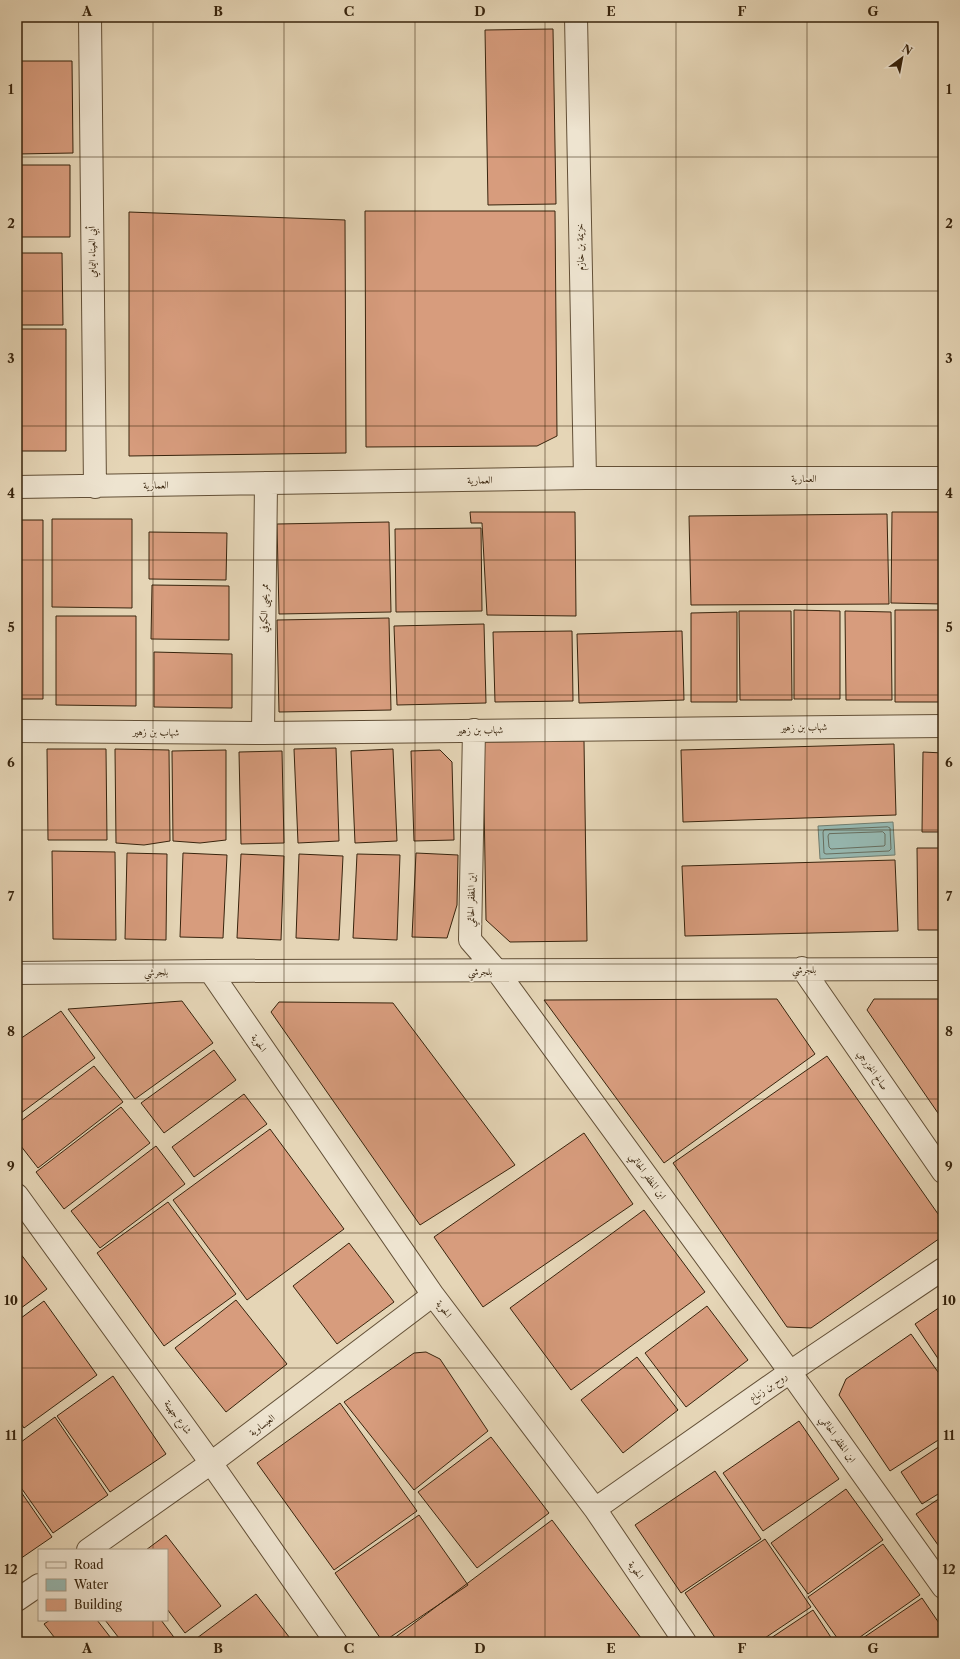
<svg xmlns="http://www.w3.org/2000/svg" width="960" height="1659" font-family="'Libre Caslon Text',Amiri,serif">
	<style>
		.water { fill: #96b8b1; stroke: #707d6f }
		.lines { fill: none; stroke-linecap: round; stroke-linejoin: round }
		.shore { stroke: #676e5f; stroke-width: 1 }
		.building { fill: #d79c7d; stroke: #38240d }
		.minor-casing { stroke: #635037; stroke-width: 24 }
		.minor { stroke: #eee4d0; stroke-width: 22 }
		.grid { fill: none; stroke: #38240d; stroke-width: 1; stroke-opacity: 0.55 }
		.labels { text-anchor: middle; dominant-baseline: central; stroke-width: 3; stroke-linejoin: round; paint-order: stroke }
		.street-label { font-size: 10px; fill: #38240d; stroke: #eee4d0 }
		.neatline { fill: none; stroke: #38240d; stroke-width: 1.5 }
		.grid-label { font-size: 13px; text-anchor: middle; font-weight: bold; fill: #38240d }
	</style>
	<rect width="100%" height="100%" fill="#e5d5b6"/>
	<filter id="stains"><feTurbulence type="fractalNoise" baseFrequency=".005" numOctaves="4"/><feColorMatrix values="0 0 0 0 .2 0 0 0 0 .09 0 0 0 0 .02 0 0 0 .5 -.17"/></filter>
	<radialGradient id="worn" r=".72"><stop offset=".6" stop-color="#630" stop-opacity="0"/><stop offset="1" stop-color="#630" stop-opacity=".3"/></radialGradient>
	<path class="water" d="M893 822 895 855 820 859 818 826Z"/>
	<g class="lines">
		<path class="shore" d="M888 827 890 828 891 849 889 851 826 854 824 853 823 832 824 830Z
			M883 832 885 834V845L884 846 831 849 829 847 828 836 829 834Z"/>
	</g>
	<path class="building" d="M553 29 556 204 488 205 485 30Z
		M17 61H72L73 153 17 154Z
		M17 165H70V237H17Z
		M365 211H555L557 436 537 446 366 447Z
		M129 212 345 220 346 453 129 456Z
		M17 253H62L63 325H17Z
		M17 329H66V451H17Z
		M470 512H575L576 616 487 615 482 523H471Z
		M892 512H943V604L891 603Z
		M887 514 889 604 691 605 689 516Z
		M52 519H132V608L52 607Z
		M17 520H43V699H17Z
		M389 522 391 612 279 614 277 524Z
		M481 528 482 611 396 612 395 529Z
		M149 532 227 533 226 580 149 579Z
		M152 585 229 586V640L151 639Z
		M794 610 840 611V699H794Z
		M895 610H943V702H895Z
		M739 611H791L792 700H740Z
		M845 611 891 612 892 700H846Z
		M737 612V702H691V613Z
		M56 616H136V706L56 705Z
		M389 618 391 710 279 712 277 620Z
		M484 624 486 703 397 705 394 626Z
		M572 631 573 701 495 702 493 632Z
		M682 631 684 700 579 703 577 634Z
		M154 652 232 654V708L154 707Z
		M584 741 587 941 510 942 486 920 483 742Z
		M894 744 896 815 683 822 681 750Z
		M336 748 339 841 298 843 294 749Z
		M47 749H106L107 840H48Z
		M115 749 169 750 170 841 144 845 116 843Z
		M393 749 397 841 355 843 351 751Z
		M226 750V840L200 843 173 841 172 751Z
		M440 750 452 762 454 840 414 841 411 751Z
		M282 751 284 843 241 844 239 752Z
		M923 752 943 753V832H922Z
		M917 848H943V930H918Z
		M52 851 115 852 116 940 53 939Z
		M127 853 167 854 166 940 125 939Z
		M183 853 227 855 223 938 180 937Z
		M416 853 458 855 457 905 447 938 412 937Z
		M241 854 284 856 281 940 237 938Z
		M299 854 343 856 339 940 296 938Z
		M357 854 400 855 397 940 353 938Z
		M895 860 898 931 685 936 682 866Z
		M777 999 815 1054 664 1163 544 1000Z
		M874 999H943V1114L940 1116 867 1010Z
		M182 1001 213 1043 135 1099 68 1009Z
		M279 1002 393 1003 515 1165 420 1225 271 1012Z
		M61 1011 95 1058 17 1116V1041Z
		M214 1050 236 1080 164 1133 141 1103Z
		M827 1056 943 1221V1236L811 1328 787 1327 673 1163Z
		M94 1066 123 1102 38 1168 17 1141V1124Z
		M244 1094 267 1124 194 1177 172 1147Z
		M121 1107 150 1143 64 1209 36 1172Z
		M270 1129 344 1229 247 1300 173 1200Z
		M584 1133 633 1204 483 1307 434 1237Z
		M156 1146 185 1184 100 1248 71 1211Z
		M168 1202 236 1294 164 1346 97 1253Z
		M644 1210 705 1292 571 1390 510 1308Z
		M349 1243 394 1302 337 1344 293 1286Z
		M17 1249 47 1289 17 1311Z
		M236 1300 287 1364 226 1412 175 1348Z
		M44 1301 97 1375 24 1428 17 1418V1321Z
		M943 1305V1366L915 1324Z
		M707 1306 748 1360 686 1407 645 1353Z
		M911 1334 943 1379V1437L890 1471 839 1395 846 1379Z
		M426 1352 440 1359 488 1431 414 1490 344 1402 414 1353Z
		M637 1357 678 1410 623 1453 581 1400Z
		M113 1376 166 1454 110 1492 57 1416Z
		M340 1403 417 1511 334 1570 257 1463Z
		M55 1417 108 1495 53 1533 17 1482V1445Z
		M799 1421 839 1479 763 1531 723 1473Z
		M491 1437 549 1513 477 1568 418 1492Z
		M943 1444V1491L922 1504 901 1472Z
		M715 1471 761 1539 681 1593 635 1525Z
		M17 1486 52 1537 17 1561Z
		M846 1489 883 1540 808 1594 771 1543Z
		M943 1496V1552L916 1514Z
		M419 1515 468 1585 383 1642 335 1573Z
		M552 1520 644 1642H389Z
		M166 1535 221 1606 185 1633 167 1609V1550H146Z
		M765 1539 811 1607 759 1642H718L685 1593Z
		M883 1544 920 1595 853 1642H840L808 1597Z
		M256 1594 293 1642H194L193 1641Z
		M922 1598 943 1629V1642H857Z
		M813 1610 834 1642H765Z
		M50 1620H97L114 1642H58L44 1624Z
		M105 1620H161L176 1640 174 1642H122Z"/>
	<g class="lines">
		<g class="minor-casing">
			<path id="minor" d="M90 17 95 487
				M576 17 585 478
				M17 487 585 478H943
				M474 730 470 940 497 971 790 1372 943 1587
				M17 731 263 733 943 726
				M263 733 266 483
				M802 968 943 1172
				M210 971 433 1295 595 1509 685 1642
				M17 973 210 971 943 969
				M17 1195 211 1463 336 1642
				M595 1509 790 1372 943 1269
				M88 1550 211 1463 433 1295
				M17 1600 39 1585"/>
		</g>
		<use href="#minor" class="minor"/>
	</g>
	<path class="grid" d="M153 17V1550M284 17V1642M415 17V1642M545 17V1642M676 17V1642M807 17V1642M17 157H943M17 291H943M17 426H943M17 560H943M17 695H943M17 830H943M17 964H943M17 1099H943M17 1233H943M17 1368H943M17 1502H943M153 1620V1642"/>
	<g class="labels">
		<g class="street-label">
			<text transform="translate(580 247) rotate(-91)">خزيمة بن خازم</text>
			<text transform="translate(92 252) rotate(-91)">أبي العيناء اليمامي</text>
			<text x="804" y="478">العمارية</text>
			<text transform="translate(480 480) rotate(-1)">العمارية</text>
			<text transform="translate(156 485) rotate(-1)">العمارية</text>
			<text transform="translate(264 608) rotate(-89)">ممر يحيى الكوفي</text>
			<text transform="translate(804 727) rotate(-1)">شهاب بن زهير</text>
			<text transform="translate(480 730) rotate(-1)">شهاب بن زهير</text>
			<text transform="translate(156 732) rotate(1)">شهاب بن زهير</text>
			<text transform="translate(471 900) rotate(-89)">ابن المظفر الحاتمي</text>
			<text x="804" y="969">بلجرشي</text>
			<text x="480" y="971">بلجرشي</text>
			<text transform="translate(156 972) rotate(-1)">بلجرشي</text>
			<text transform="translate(259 1043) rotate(55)">الحوية</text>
			<text transform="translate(873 1070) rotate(55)">صالح الخزرجي</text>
			<text transform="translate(648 1176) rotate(54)">ابن المظفر الحاتمي</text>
			<text transform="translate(444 1309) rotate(53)">الحوية</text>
			<text transform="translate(768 1387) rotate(-35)">روح بن زنباع</text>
			<text transform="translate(178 1417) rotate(54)">شارع جهينة</text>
			<text transform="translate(262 1425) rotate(-37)">العيساوية</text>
			<text transform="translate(838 1439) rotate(55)">ابن المظفر الحاتمي</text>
			<text transform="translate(636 1570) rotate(56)">الحوية</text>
		</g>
	</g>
	<rect width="960" height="1659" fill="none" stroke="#e5d5b6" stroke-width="44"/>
	<rect x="38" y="1549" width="130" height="72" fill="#eee4d0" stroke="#a59782"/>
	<rect x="46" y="1562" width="20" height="6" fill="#eee4d0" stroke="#a59782"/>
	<text x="74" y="1569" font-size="12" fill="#38240d">Road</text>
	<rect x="46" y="1579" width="20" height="12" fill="#96b8b1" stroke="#a59782"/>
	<text x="74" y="1589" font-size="12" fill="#38240d">Water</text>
	<rect x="46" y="1599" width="20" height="12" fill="#d79c7d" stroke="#a59782"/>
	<text x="74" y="1609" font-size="12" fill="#38240d">Building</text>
	<g transform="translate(902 58) rotate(32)" stroke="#eee4d0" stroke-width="3" paint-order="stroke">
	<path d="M0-3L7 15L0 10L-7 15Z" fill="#38240d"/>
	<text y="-6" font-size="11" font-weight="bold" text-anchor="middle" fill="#38240d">N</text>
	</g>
	<rect x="22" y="22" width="916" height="1615" class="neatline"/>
	<g class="grid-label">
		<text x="87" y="16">A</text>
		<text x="218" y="16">B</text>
		<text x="349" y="16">C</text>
		<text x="480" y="16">D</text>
		<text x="611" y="16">E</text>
		<text x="742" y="16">F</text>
		<text x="873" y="16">G</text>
		<text x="11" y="94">1</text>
		<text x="949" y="94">1</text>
		<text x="11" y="228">2</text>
		<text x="949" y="228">2</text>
		<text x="11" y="363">3</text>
		<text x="949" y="363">3</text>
		<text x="11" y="498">4</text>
		<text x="949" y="498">4</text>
		<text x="11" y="632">5</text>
		<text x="949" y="632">5</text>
		<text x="11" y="767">6</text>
		<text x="949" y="767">6</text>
		<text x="11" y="901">7</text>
		<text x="949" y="901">7</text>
		<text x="11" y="1036">8</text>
		<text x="949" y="1036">8</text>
		<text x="11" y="1171">9</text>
		<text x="949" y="1171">9</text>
		<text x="11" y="1305">10</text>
		<text x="949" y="1305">10</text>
		<text x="11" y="1440">11</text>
		<text x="949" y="1440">11</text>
		<text x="11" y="1574">12</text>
		<text x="949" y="1574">12</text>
		<text x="87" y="1653">A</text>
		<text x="218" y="1653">B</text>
		<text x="349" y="1653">C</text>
		<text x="480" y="1653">D</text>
		<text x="611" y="1653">E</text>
		<text x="742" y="1653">F</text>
		<text x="873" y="1653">G</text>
	</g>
	<rect width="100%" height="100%" filter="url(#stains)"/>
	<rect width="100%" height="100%" fill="url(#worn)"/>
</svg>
